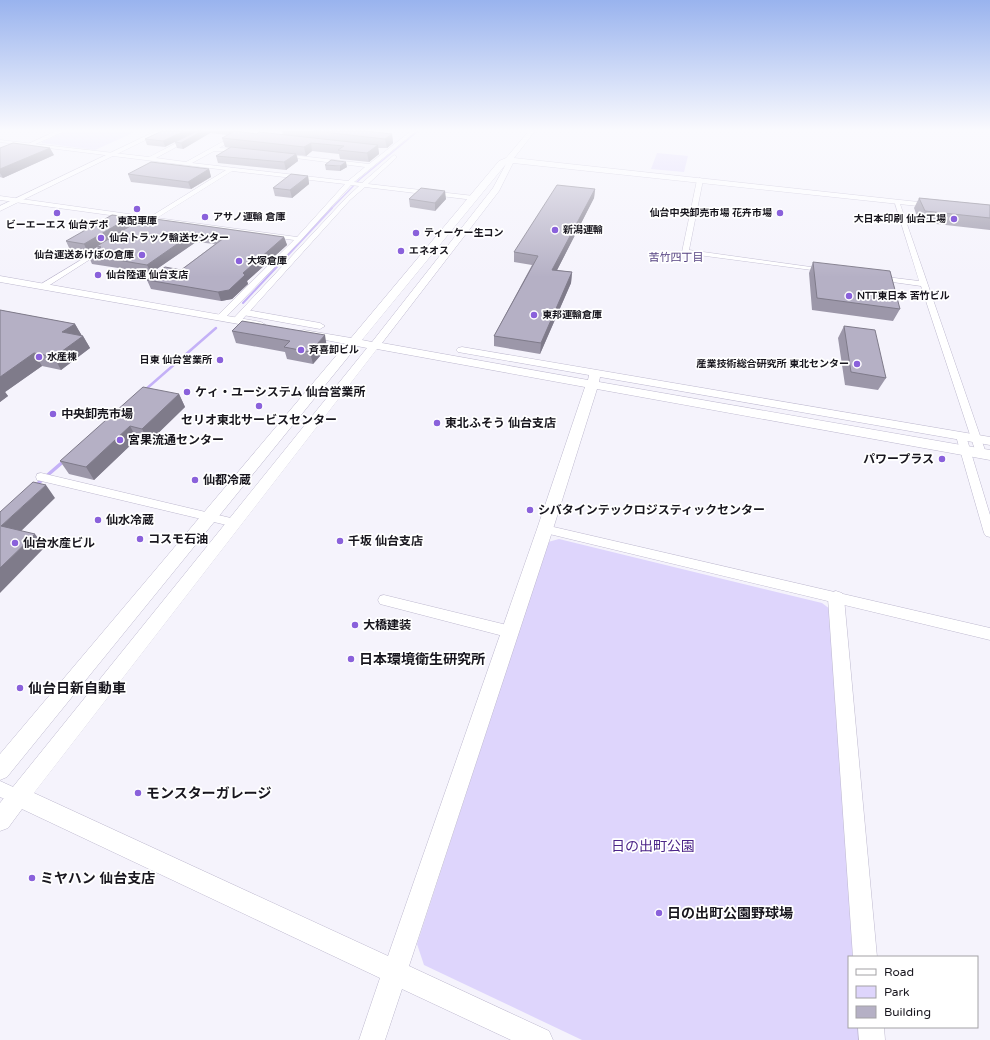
<svg xmlns="http://www.w3.org/2000/svg" width="990" height="1040" font-family="'Varela Round','Noto Sans JP',sans-serif">
	<style>
		.green { fill: #ded5fc }
		.lines { fill: none; stroke-linecap: round; stroke-linejoin: round }
		.stream-far3 { stroke: #c4b1f7; stroke-width: 1.5 }
		.stream-far2 { stroke: #c4b1f7; stroke-width: 2 }
		.stream-far1 { stroke: #c4b1f7; stroke-width: 2.5 }
		.stream { stroke: #c4b1f7; stroke-width: 3.5 }
		.street-casing { stroke: #beb9cf; stroke-width: 1 }
		.secondary-casing { stroke: #beb9cf; stroke-width: 1 }
		.street { fill: #fff; fill-rule: evenodd }
		.secondary { fill: #fff; fill-rule: evenodd }
		.wall { fill: #9c97a9 }
		.shaded-wall { fill: #7f7b8a }
		.building { fill: #b5b0c5; stroke: #7f7b8a }
		.poi-dot { fill: #8a61db; stroke: #fff; stroke-width: 1.5 }
		.labels { text-anchor: middle; dominant-baseline: central; stroke-width: 3.5; stroke-linejoin: round; paint-order: stroke }
		.far-poi-label { font-size: 10px; font-weight: bold; fill: #18161e; stroke: #fff; text-anchor: start }
		.far-neighbourhood-label { font-size: 11px; fill: #574482; stroke: #fff }
		.poi-label { font-size: 12px; font-weight: bold; fill: #18161e; stroke: #fff; text-anchor: start }
		.near-poi-label { font-size: 14px; font-weight: bold; fill: #18161e; stroke: #fff; text-anchor: start }
		.near-park-label { font-size: 14px; fill: #4c2588; stroke: #fff }
	</style>
	<rect width="100%" height="100%" fill="#f5f3fc"/>
	<path class="green" d="M67 131H137L95 150 42 143V142Z
		M657 153 688 156 684 172 651 169Z
		M559 539 822 603 830 609 855 957H849V1027H860L861 1040H582L424 965 417 944 548 542Z"/>
	<g class="lines">
		<path class="stream-far3" d="M331 209 360 179 418 131"/>
		<path class="stream-far2" d="M243 303 332 208"/>
		<path class="stream-far1" d="M145 390 216 328"/>
		<path class="stream" d="M35 486 65 460"/>
		<g class="street-casing">
			<path id="street" d="M200 131H206L156 158 186 162 242 131H248L219 148 241 149 244 151 243 152 214 151 192 163 348 181 365 167 280 156 283 154 369 164 411 131H416L354 182 362 183 394 155 396 156V158L368 184 474 196 477 198 474 200 365 187 350 200 239 323H236L232 321 233 319 346 198 359 186 351 185 301 240 223 320H220L216 318 217 316 294 240 152 221 149 222 146 220 0 200V196L150 217 226 170 0 142V140L149 157ZM232 171 345 184 297 237 157 218Z
				M700 178 703 180 689 250 825 269 827 270V272L683 253 682 252 697 180Z
				M894 200 899 201 986 453 985 455 981 456 976 453 921 286 878 280 874 278 878 276 919 281Z
				M101 248 104 250 103 251 45 288H42L38 286Z
				M961 433 966 436 990 515V537L986 536 984 533 956 436Z
				M41 473 235 519 239 520 241 523 239 526 235 527 37 480 36 477 37 474Z
				M545 525 990 628V640L541 532 539 529 541 526Z
				M384 595 511 626 516 628 517 632 516 636 511 638 384 605 380 604 378 600 380 596Z
				M0 781 24 792 27 797 24 802 19 805 0 797Z"/>
		</g>
		<g class="secondary-casing">
			<path id="secondary" d="M56 131H65L31 146 26 145Z
				M156 131H164L0 211V206Z
				M529 131H535L514 158 937 204 941 206 937 208 513 163 499 191 382 343 588 380 589 375 458 352 456 350 458 348 462 347 990 437V445L600 377 599 382 990 450V460L597 389 553 529 409 966 549 1031 553 1040H511L402 989 385 1040H359L380 978 22 809 8 828 0 831V803L367 348 357 346 7 777 0 780V754L346 344 300 335 299 333 300 331 304 330 351 338 499 161 506 158ZM506 164 493 188 372 342 362 340ZM377 349 585 387 537 529 388 956 34 793Z
				M0 276 261 322 266 325 261 328 0 282Z
				M247 310 320 323 325 326 320 329 243 315 242 313Z
				M836 591 842 593 844 598 877 957H853L828 598 830 593Z
				M858 1027H884L885 1040H859Z"/>
		</g>
		<use href="#street" class="street"/>
		<use href="#secondary" class="secondary"/>
	</g>
	<path class="wall" d="M162 131 165 147 147 145 145 139Z
		M197 131H236L235 132 257 134 283 135 282 131H365L392 134 393 143 387 148H378L379 154 369 162 340 159 339 154 312 151 306 156 297 155 298 161 286 170 218 163 216 156 230 148 225 147 222 138 228 135 210 133 183 149 177 148 175 142Z
		M0 148 54 155 3 178 0 177Z
		M325 165 347 167 340 171 326 170Z
		M209 169 211 177 191 189 131 182 128 174Z
		M308 176 309 184 292 198 275 196 273 188Z
		M595 189 594 198 557 270 572 272 571 283 540 354 494 346V336L532 265 514 262V252Z
		M919 198 990 205V230L919 222 914 208Z
		M409 199H446L435 211 410 207Z
		M130 217 133 224 284 237 287 245 247 281 248 284 232 299 221 301 151 289 147 280 181 270 215 244 196 242 151 273 92 264 88 255 98 249 97 247 88 253 70 250 66 241Z
		M813 262 900 309 893 321 812 310 809 273Z
		M0 310 75 324 82 336H83L90 348 61 370 42 366 5 392 8 396 0 402Z
		M242 321 327 348 313 364 287 359 285 352 236 343 232 331Z
		M844 326 886 378 878 390 845 385 838 338Z
		M179 394 185 407 149 442 137 439 94 480 69 474 60 461Z"/>
	<path class="shaded-wall" d="M184 131H197L165 147 163 141Z
		M202 131H210V133L183 149 181 143Z
		M228 131H236L229 135Z
		M392 134 393 143 387 148 385 139Z
		M311 143 312 151 306 156 304 147Z
		M378 145 379 154 369 162 367 153Z
		M50 148 54 155 3 178 0 173V169Z
		M296 154 298 161 286 170 284 162Z
		M346 162 347 167 340 171V166Z
		M209 169 211 177 191 189 188 182Z
		M308 176 309 184 292 198 290 190Z
		M595 189 594 198 552 280V270Z
		M445 191 446 199 435 211V203Z
		M130 217 133 225 97 246V247L88 253 84 244Z
		M193 233 196 242 151 273 147 265Z
		M284 237 287 245 247 281 248 284 232 299 221 301 218 292 243 273Z
		M572 272 571 283 540 354 541 343Z
		M75 324 82 336 62 332Z
		M325 335 327 348 313 364 310 352Z
		M83 336 90 348 61 370 54 357Z
		M34 353 42 366 5 392 8 396 0 402V377Z
		M179 394 185 407 149 442 142 429Z
		M130 426 137 439 94 480 86 467Z
		M46 485 55 498 13 539 1 526Z
		M35 534 45 547 0 593V568Z"/>
	<path class="building" d="M162 131H184L163 141 145 139Z
		M197 131H202L181 143 175 142Z
		M235 131 257 134 259 132 378 145 367 153 338 150 344 146 311 143 304 147 222 138Z
		M314 131H365L392 134 385 139Z
		M13 143 50 148 0 169V148Z
		M231 147 296 154 284 162 216 156Z
		M331 160 346 162 340 166 325 165Z
		M151 162 209 169 188 182 128 174Z
		M291 174 308 176 290 190 273 188Z
		M557 185 595 189 552 270 572 272 541 343 494 336 538 256 514 252Z
		M421 188 445 191 435 203 409 199Z
		M919 198 990 205V218L925 211Z
		M112 215 130 217 84 244 66 241Z
		M148 218 284 237 243 273 245 275 229 290 218 292 147 280 165 267 181 270 224 238 193 233 147 265 88 255 101 247 97 246 142 219Z
		M813 262 890 271 900 309 817 298Z
		M0 310 75 324 62 332 83 336 54 357 34 353 0 377Z
		M242 321 325 335 310 352 284 347 290 341 232 331Z
		M844 326 875 330 886 378 851 372Z
		M143 387 179 394 142 429 130 426 86 467 60 461Z
		M33 482 46 485 1 526 35 534 0 568V512Z"/>
	<linearGradient id="sky" x2="0" y2="1"><stop stop-color="#99b3ee"/><stop offset="0.47" stop-color="#fafafe"/><stop offset="1" stop-color="#fafafe" stop-opacity="0"/></linearGradient>
	<rect width="990" height="277" fill="url(#sky)"/>
	<g class="poi-dot">
		<circle cx="137" cy="209" r="4"/>
		<circle cx="57" cy="213" r="4"/>
		<circle cx="780" cy="213" r="4"/>
		<circle cx="205" cy="217" r="4"/>
		<circle cx="954" cy="219" r="4"/>
		<circle cx="555" cy="230" r="4"/>
		<circle cx="416" cy="233" r="4"/>
		<circle cx="101" cy="238" r="4"/>
		<circle cx="401" cy="251" r="4"/>
		<circle cx="142" cy="255" r="4"/>
		<circle cx="239" cy="261" r="4"/>
		<circle cx="98" cy="275" r="4"/>
		<circle cx="849" cy="296" r="4"/>
		<circle cx="534" cy="315" r="4"/>
		<circle cx="301" cy="350" r="4"/>
		<circle cx="39" cy="357" r="4"/>
		<circle cx="220" cy="360" r="4"/>
		<circle cx="857" cy="364" r="4"/>
		<circle cx="187" cy="392" r="4"/>
		<circle cx="259" cy="406" r="4"/>
		<circle cx="53" cy="414" r="4"/>
		<circle cx="437" cy="423" r="4"/>
		<circle cx="120" cy="440" r="4"/>
		<circle cx="942" cy="459" r="4"/>
		<circle cx="195" cy="480" r="4"/>
		<circle cx="530" cy="510" r="4"/>
		<circle cx="98" cy="520" r="4"/>
		<circle cx="140" cy="539" r="4"/>
		<circle cx="340" cy="541" r="4"/>
		<circle cx="15" cy="543" r="4"/>
		<circle cx="355" cy="625" r="4"/>
		<circle cx="351" cy="659" r="4"/>
		<circle cx="20" cy="688" r="4"/>
		<circle cx="138" cy="793" r="4"/>
		<circle cx="32" cy="878" r="4"/>
		<circle cx="659" cy="913" r="4"/>
	</g>
	<g class="labels">
		<g class="far-poi-label">
			<text x="772" y="213" text-anchor="end">仙台中央卸売市場 花卉市場</text>
			<text x="213" y="217">アサノ運輸 倉庫</text>
			<text x="946" y="219" text-anchor="end">大日本印刷 仙台工場</text>
			<text x="137" y="221" text-anchor="middle">東配車庫</text>
			<text x="57" y="225" text-anchor="middle">ビーエーエス 仙台デポ</text>
			<text x="563" y="230">新潟運輸</text>
			<text x="424" y="233">ティーケー生コン</text>
			<text x="109" y="238">仙台トラック輸送センター</text>
			<text x="409" y="251">エネオス</text>
			<text x="134" y="255" text-anchor="end">仙台運送あけぼの倉庫</text>
			<text x="247" y="261">大塚倉庫</text>
			<text x="106" y="275">仙台陸運 仙台支店</text>
			<text x="857" y="296">NTT東日本 苦竹ビル</text>
			<text x="542" y="315">東邦運輸倉庫</text>
			<text x="309" y="350">斉喜卸ビル</text>
			<text x="47" y="357">水産棟</text>
			<text x="212" y="360" text-anchor="end">日東 仙台営業所</text>
			<text x="849" y="364" text-anchor="end">産業技術総合研究所 東北センター</text>
		</g>
		<g class="far-neighbourhood-label">
			<text x="676" y="257">苦竹四丁目</text>
		</g>
		<g class="poi-label">
			<text x="195" y="392">ケィ・ユーシステム 仙台営業所</text>
			<text x="61" y="414">中央卸売市場</text>
			<text x="259" y="420" text-anchor="middle">セリオ東北サービスセンター</text>
			<text x="445" y="423">東北ふそう 仙台支店</text>
			<text x="128" y="440">宮果流通センター</text>
			<text x="934" y="459" text-anchor="end">パワープラス</text>
			<text x="203" y="480">仙都冷蔵</text>
			<text x="538" y="510">シバタインテックロジスティックセンター</text>
			<text x="106" y="520">仙水冷蔵</text>
			<text x="148" y="539">コスモ石油</text>
			<text x="348" y="541">千坂 仙台支店</text>
			<text x="23" y="543">仙台水産ビル</text>
			<text x="363" y="625">大橋建装</text>
		</g>
		<g class="near-poi-label">
			<text x="359" y="659">日本環境衛生研究所</text>
			<text x="28" y="688">仙台日新自動車</text>
			<text x="146" y="793">モンスターガレージ</text>
			<text x="40" y="878">ミヤハン 仙台支店</text>
			<text x="667" y="913">日の出町公園野球場</text>
		</g>
		<g class="near-park-label">
			<text x="653" y="846">日の出町公園</text>
		</g>
	</g>
	<rect x="848" y="956" width="130" height="72" fill="#ffffff" stroke="#a3a2a5"/>
	<rect x="856" y="969" width="20" height="6" fill="#ffffff" stroke="#a3a2a5"/>
	<text x="884" y="976" font-size="12" fill="#18161e">Road</text>
	<rect x="856" y="986" width="20" height="12" fill="#ded5fc" stroke="#a3a2a5"/>
	<text x="884" y="996" font-size="12" fill="#18161e">Park</text>
	<rect x="856" y="1006" width="20" height="12" fill="#b5b0c5" stroke="#a3a2a5"/>
	<text x="884" y="1016" font-size="12" fill="#18161e">Building</text>
</svg>
